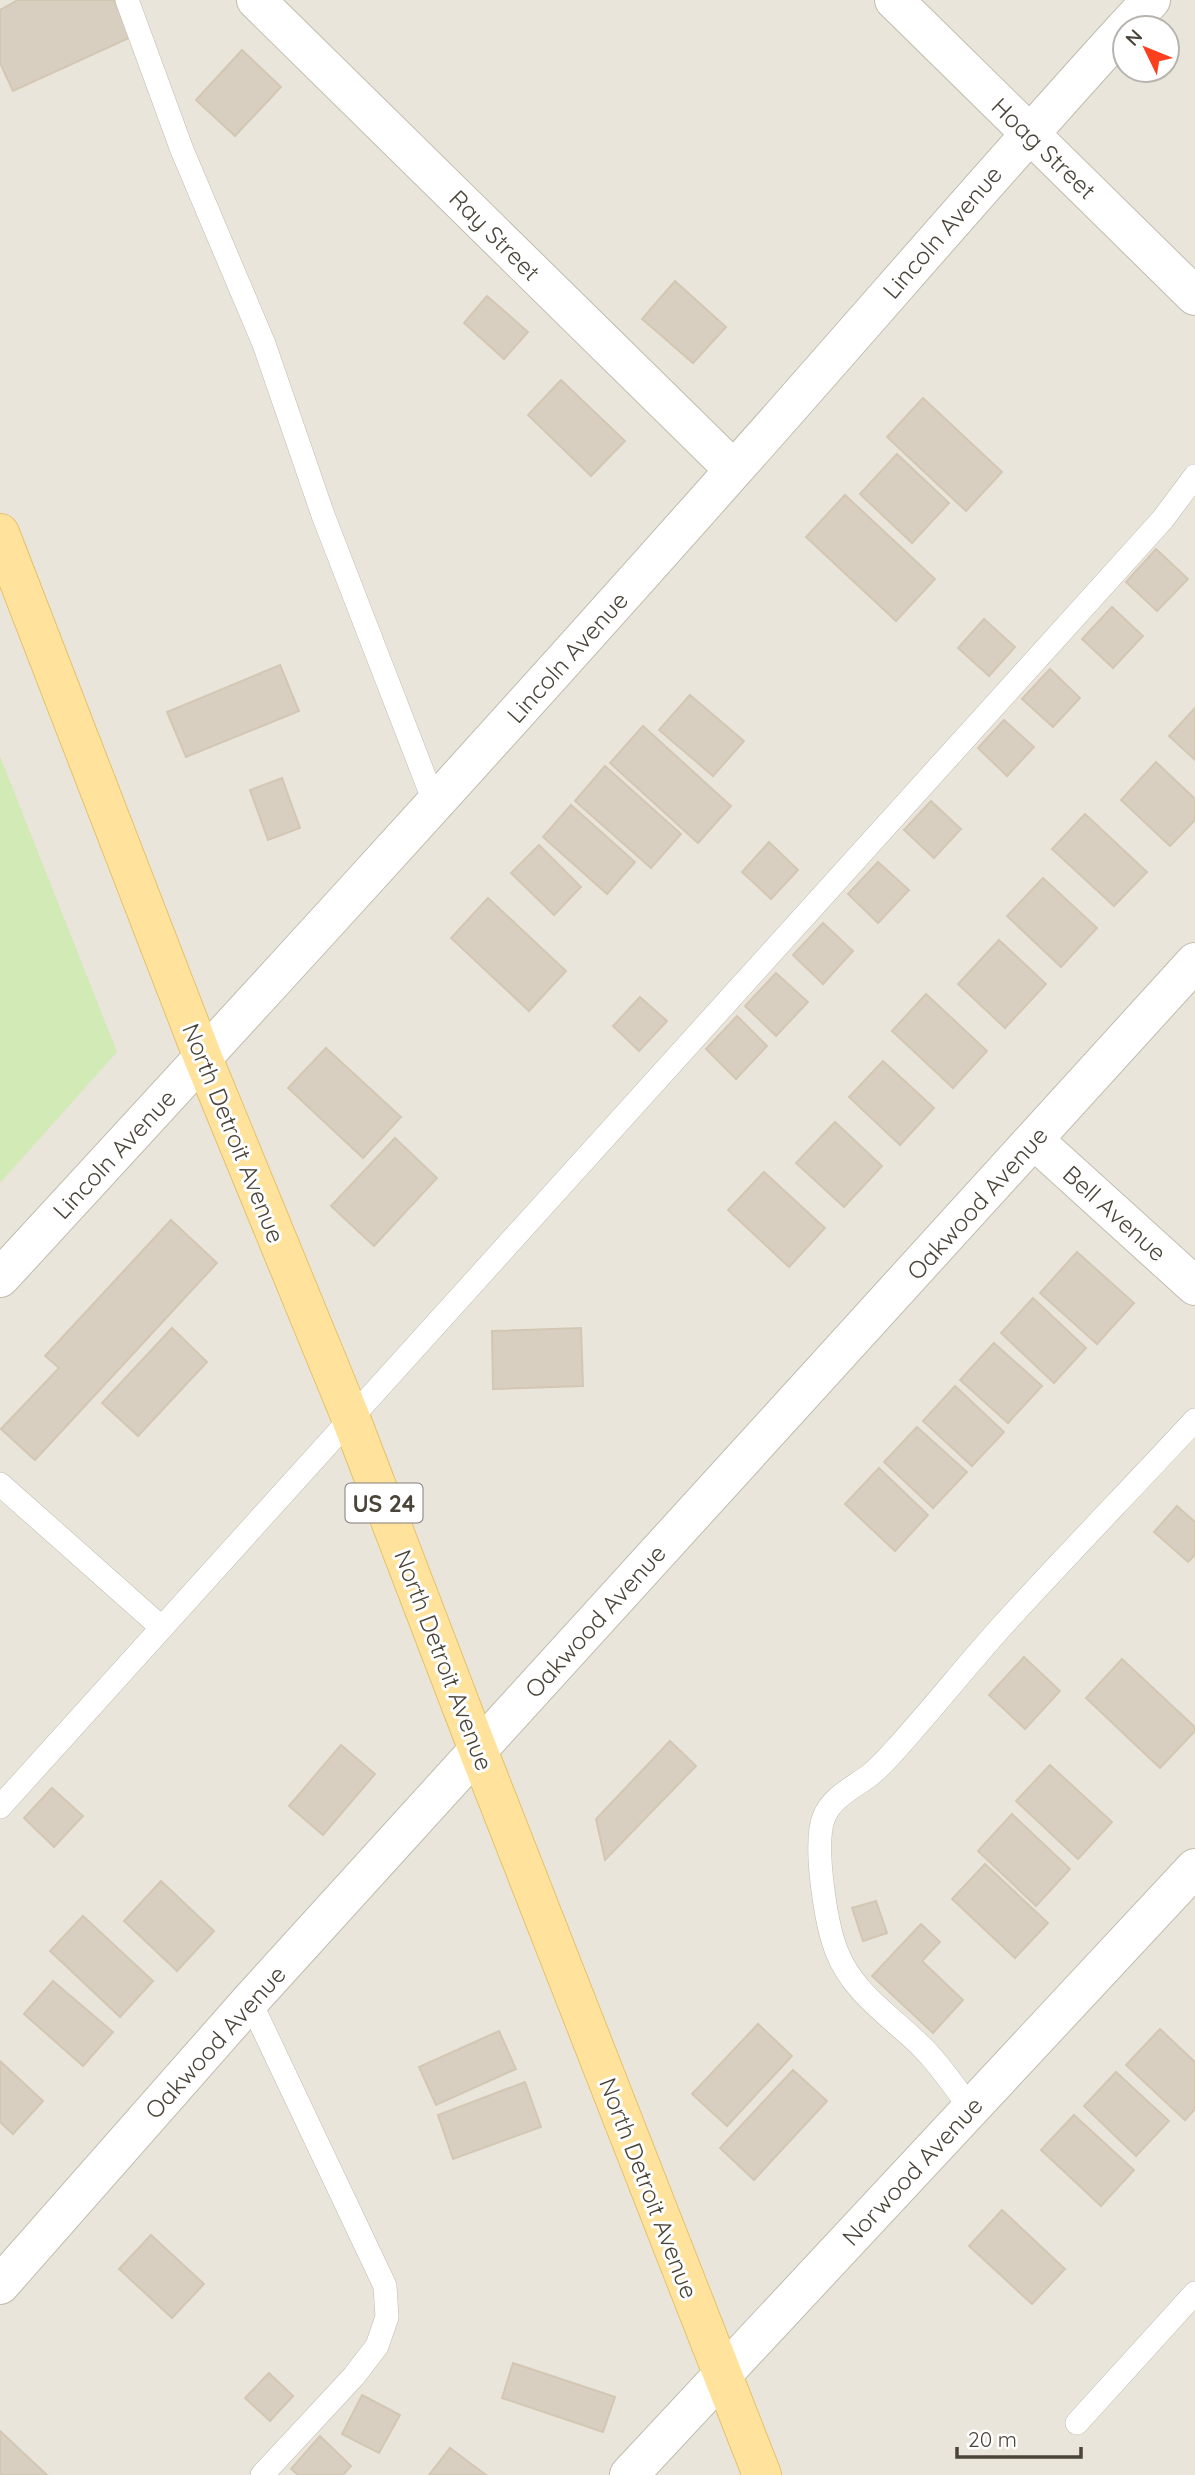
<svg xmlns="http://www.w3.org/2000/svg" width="1195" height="2475" font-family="Quicksand,sans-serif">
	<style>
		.residential { fill: #eae5da; fill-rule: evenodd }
		.green { fill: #d2eab5 }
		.building { fill: #d8cfc1; stroke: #d3c7b4; stroke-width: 2 }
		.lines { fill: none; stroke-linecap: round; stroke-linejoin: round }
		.service-casing { stroke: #c2bbae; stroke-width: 24 }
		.minor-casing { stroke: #c2bbae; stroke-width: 40 }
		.primary-casing { stroke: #e6c16a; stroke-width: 40 }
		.service { stroke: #fff; stroke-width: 23 }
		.minor { stroke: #fff; stroke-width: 38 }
		.primary { stroke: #ffe39c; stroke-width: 38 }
		.labels { text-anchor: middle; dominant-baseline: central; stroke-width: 6; stroke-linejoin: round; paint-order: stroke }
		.shield { fill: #fff; stroke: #817c74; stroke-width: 2 }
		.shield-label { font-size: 23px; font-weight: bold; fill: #4b4439 }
		.street-label { font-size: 24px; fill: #4b4439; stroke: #fff }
	</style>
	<rect width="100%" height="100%" fill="#f6f3ec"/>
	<path class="residential" d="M0 0H1195V2475H0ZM1125 28H1167V70H1125Z"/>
	<path class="green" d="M0 756 117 1052 0 1183Z"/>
	<path class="building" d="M18 0H114L131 37 13 91 0 63V10Z
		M242 50 281 87 235 136 196 100Z
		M675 281 726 327 693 363 642 319Z
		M487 296 528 332 504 359 464 323Z
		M561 380 625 441 591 476 528 415Z
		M923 398 1002 472 966 511 887 437Z
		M897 454 949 503 912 543 860 494Z
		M845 495 935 579 896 621 806 537Z
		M1156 549 1188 579 1157 611 1126 582Z
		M1112 607 1143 636 1113 668 1082 639Z
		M984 619 1015 647 989 676 958 648Z
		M280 665 299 711 186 757 167 712Z
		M1050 669 1080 698 1053 727 1022 699Z
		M690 695 744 741 713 776 659 730Z
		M1195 708V760L1169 736Z
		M1004 720 1034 747 1007 776 978 748Z
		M643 726 731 806 698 843 610 763Z
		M1156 762 1195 799V820L1170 846 1121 800Z
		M605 766 681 834 651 868 575 801Z
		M282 778 300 828 268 840 250 790Z
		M931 801 961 829 934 858 904 830Z
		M571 805 635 862 607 894 543 837Z
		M1085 814 1147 872 1114 906 1052 849Z
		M769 842 798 870 771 899 742 872Z
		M539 845 581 887 554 915 511 873Z
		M878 862 909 890 878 923 848 894Z
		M1043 878 1097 928 1061 967 1007 916Z
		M488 898 566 971 529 1011 451 938Z
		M823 923 853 951 823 984 793 955Z
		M999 940 1046 984 1005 1028 958 984Z
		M776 973 808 1002 776 1036 745 1006Z
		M926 994 987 1051 953 1088 892 1031Z
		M640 997 667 1021 639 1051 613 1026Z
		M737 1016 767 1046 736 1079 706 1049Z
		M326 1048 401 1117 363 1158 288 1088Z
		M883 1061 934 1108 900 1145 849 1097Z
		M835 1122 882 1166 844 1207 796 1163Z
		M395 1138 437 1178 374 1246 331 1206Z
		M764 1172 825 1228 789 1267 728 1210Z
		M171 1220 217 1263 35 1460 1 1429 59 1368 45 1356Z
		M1077 1252 1134 1303 1097 1344 1040 1293Z
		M1033 1298 1086 1348 1054 1383 1001 1333Z
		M172 1328 207 1362 138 1436 102 1403Z
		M581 1328 583 1386 493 1389 492 1331Z
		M994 1343 1042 1386 1008 1423 960 1380Z
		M955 1386 1004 1432 972 1466 923 1421Z
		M917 1427 967 1472 933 1508 884 1462Z
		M879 1468 928 1515 895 1551 845 1504Z
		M1177 1506 1195 1522V1555L1188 1562 1154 1532Z
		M1024 1657 1060 1691 1025 1729 989 1695Z
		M1122 1659 1195 1727V1731L1160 1768 1086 1698Z
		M670 1741 696 1766 605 1860 596 1819Z
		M341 1745 375 1774 323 1835 289 1806Z
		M1050 1765 1112 1822 1078 1859 1016 1801Z
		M52 1788 83 1816 54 1847 24 1818Z
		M1012 1814 1070 1869 1036 1906 978 1851Z
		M985 1864 1048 1923 1015 1958 952 1899Z
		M161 1881 214 1931 177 1971 124 1921Z
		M876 1901 887 1933 863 1941 852 1908Z
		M83 1916 153 1981 120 2017 50 1951Z
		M921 1924 940 1942 922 1961 963 2000 933 2033 872 1976Z
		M53 1981 113 2032 83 2066 24 2014Z
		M758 2024 792 2056 727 2126 692 2094Z
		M1160 2029 1195 2062V2109L1185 2120 1126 2065Z
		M499 2031 516 2069 436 2105 419 2067Z
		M0 2061 43 2101 13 2134 0 2122Z
		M793 2070 827 2101 754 2180 720 2148Z
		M1116 2072 1169 2121 1136 2156 1084 2106Z
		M525 2082 541 2127 453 2159 438 2115Z
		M1074 2115 1134 2170 1101 2206 1041 2150Z
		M1002 2210 1065 2269 1032 2304 969 2246Z
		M151 2235 204 2284 172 2318 119 2269Z
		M513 2363 615 2397 603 2432 502 2398Z
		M269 2373 293 2396 270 2421 245 2398Z
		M362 2395 400 2415 379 2453 342 2434Z
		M0 2431 47 2475H0Z
		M320 2436 351 2466 343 2475H298L291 2469Z
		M450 2448 486 2475H429Z"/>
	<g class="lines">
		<g class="service-casing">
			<path id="service" d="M127 0 182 150 264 344 323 515 435 804
				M0 1484 161 1627
				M0 1807 1163 519 1195 476
				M250 2001 385 2286 387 2317 377 2346 354 2376 262 2475
				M970 2108C956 2088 942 2068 925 2050 895 2019 853 1994 837 1952 826 1925 813 1844 824 1817 832 1797 853 1788 870 1775 879 1768 888 1758 896 1749 933 1708 967 1665 1003 1625 1066 1556 1131 1489 1195 1420
				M1077 2423 1195 2293"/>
		</g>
		<g class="minor-casing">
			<path id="minor" d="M256 0 734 470
				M894 0 1195 296
				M1125 28 1151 0
				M1034 1140 1195 1286
				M0 1278C246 1011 492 743 733 471 864 324 992 174 1125 28
				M0 2285 250 2001 478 1750 1195 962
				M629 2475 1195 1868"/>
		</g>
		<g class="primary-casing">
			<path id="primary" d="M0 533 203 1058 350 1416 478 1750 762 2475"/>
		</g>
		<use href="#service" class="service"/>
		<use href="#minor" class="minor"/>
		<use href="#primary" class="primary"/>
	</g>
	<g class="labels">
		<rect class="shield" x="345.5" y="1483.5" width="77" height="39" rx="5"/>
		<g class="shield-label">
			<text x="384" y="1503">US 24</text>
		</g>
		<g class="street-label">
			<text transform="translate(1044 148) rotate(44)">Hoag Street</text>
			<text transform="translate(942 232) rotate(-49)">Lincoln Avenue</text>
			<text transform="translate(495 235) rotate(45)">Ray Street</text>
			<text transform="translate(567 657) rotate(-48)">Lincoln Avenue</text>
			<text transform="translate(234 1133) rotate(68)">North Detroit Avenue</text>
			<text transform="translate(114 1154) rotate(-47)">Lincoln Avenue</text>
			<text transform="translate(977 1203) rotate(-48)">Oakwood Avenue</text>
			<text transform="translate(1115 1213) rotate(42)">Bell Avenue</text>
			<text transform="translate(595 1621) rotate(-48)">Oakwood Avenue</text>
			<text transform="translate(444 1660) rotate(69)">North Detroit Avenue</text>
			<text transform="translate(215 2042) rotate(-48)">Oakwood Avenue</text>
			<text transform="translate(912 2171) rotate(-47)">Norwood Avenue</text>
			<text transform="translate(649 2188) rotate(69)">North Detroit Avenue</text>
		</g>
	</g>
	<g transform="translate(1146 49) rotate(313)"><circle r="33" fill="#ffffff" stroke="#b7b4b0" stroke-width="2"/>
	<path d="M0-5L12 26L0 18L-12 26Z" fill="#fc3f1d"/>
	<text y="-10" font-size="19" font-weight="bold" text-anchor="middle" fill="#4b4439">N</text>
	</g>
	<path d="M957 2447v10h124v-10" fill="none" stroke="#4b4439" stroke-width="3.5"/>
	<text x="968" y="2447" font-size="21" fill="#4b4439" stroke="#ffffff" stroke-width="5" paint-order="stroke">20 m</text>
</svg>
